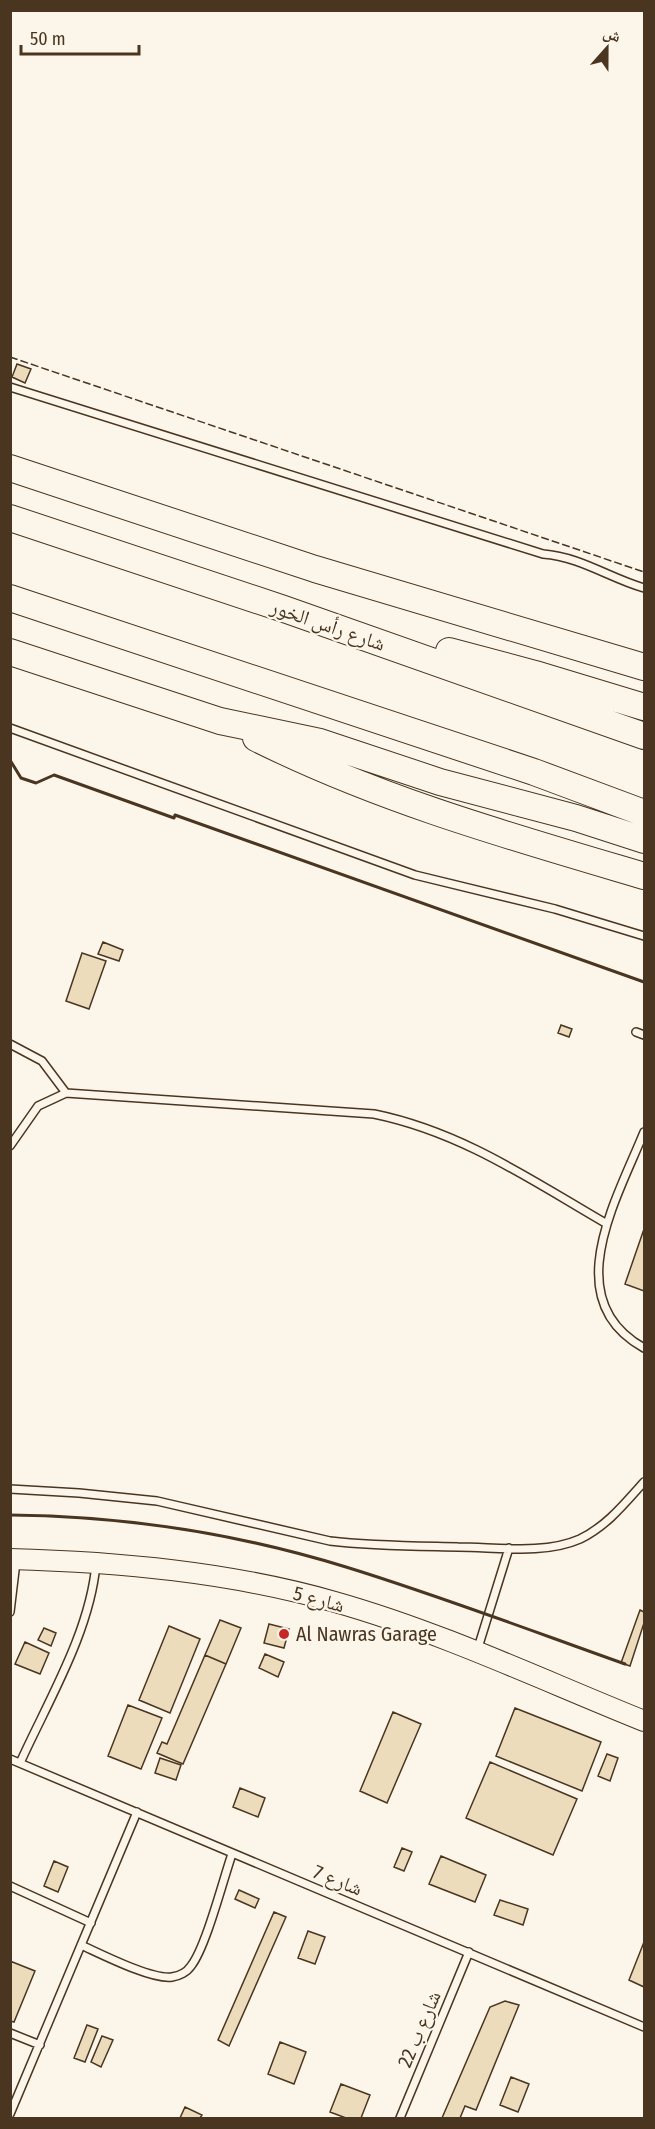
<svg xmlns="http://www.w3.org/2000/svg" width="655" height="2129" font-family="'Fira Sans Condensed','Noto Naskh Arabic',sans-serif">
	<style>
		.building { fill: #ecdcbc; stroke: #4a3520; stroke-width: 1.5 }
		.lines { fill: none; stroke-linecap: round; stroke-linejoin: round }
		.lane-casing { stroke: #4a3520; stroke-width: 10 }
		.secondary-casing { stroke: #4a3520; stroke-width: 22 }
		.highway-casing { stroke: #4a3520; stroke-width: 28 }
		.lane { stroke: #fbf6e9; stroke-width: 7 }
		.secondary { stroke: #fbf6e9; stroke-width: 20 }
		.highway { stroke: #fbf6e9; stroke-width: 26 }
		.fence { stroke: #4a3520; stroke-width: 1.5; stroke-dasharray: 8 3; stroke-linecap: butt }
		.wall { stroke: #4a3520; stroke-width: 3 }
		.poi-dot { fill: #c62828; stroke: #fbf6e9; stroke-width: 2 }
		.labels { text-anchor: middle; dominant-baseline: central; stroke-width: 4.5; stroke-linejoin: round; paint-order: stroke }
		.street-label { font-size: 20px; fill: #4a3520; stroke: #fbf6e9 }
		.poi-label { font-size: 20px; fill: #4a3520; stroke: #fbf6e9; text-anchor: start }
	</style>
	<rect width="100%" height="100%" fill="#fbf6e9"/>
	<path class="building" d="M17 364 31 369 25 383 12 377Z
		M103 942 123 950 119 961 98 954Z
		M82 953 106 961 89 1009 66 1001Z
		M561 1025 572 1029 569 1037 558 1033Z
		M644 1229V1291L625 1284Z
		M640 1610 644 1612V1623L630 1666 621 1663Z
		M220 1620 241 1628 226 1664 205 1655Z
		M269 1624 289 1629 284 1648 264 1643Z
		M169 1626 200 1639 170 1713 139 1700Z
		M44 1628 56 1633 51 1646 38 1640Z
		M25 1642 49 1653 40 1674 15 1664Z
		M265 1654 284 1662 278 1677 259 1668Z
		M205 1655 226 1664 183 1764 157 1753 162 1742 167 1744Z
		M128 1705 162 1718 141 1769 108 1756Z
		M515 1708 601 1742 582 1791 496 1756Z
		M393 1712 421 1724 387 1803 360 1791Z
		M607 1754 618 1758 610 1781 598 1776Z
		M160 1758 181 1765 176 1780 155 1773Z
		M490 1762 577 1799 553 1855 466 1818Z
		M240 1788 265 1798 258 1817 233 1807Z
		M402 1848 412 1852 404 1871 394 1867Z
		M441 1856 486 1875 475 1902 429 1884Z
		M54 1861 68 1867 58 1892 44 1886Z
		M239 1890 259 1899 255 1908 235 1899Z
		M500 1900 528 1909 523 1925 494 1915Z
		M274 1912 286 1917 229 2046 218 2040Z
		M308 1931 325 1937 315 1964 298 1958Z
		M644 1942V1987L629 1980Z
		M10 1961 35 1971 14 2022 10 2021Z
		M505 2001 519 2005 476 2110 465 2106 460 2118H442L490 2007Z
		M87 2025 98 2029 85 2062 74 2058Z
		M102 2036 113 2040 101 2067 91 2062Z
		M280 2042 306 2052 294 2084 268 2074Z
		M511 2077 529 2084 518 2112 500 2105Z
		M341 2084 370 2095 361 2118H346L330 2112Z
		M185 2107 202 2115 200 2118H180Z"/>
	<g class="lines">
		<g class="lane-casing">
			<path id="lane" d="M10 387 543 554C581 557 609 578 644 588
				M10 728 415 875 555 909 644 936
				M636 1032 644 1035
				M10 1044 42 1061 66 1093
				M644 1132C617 1199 557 1300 644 1348
				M10 1146 38 1106 66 1093 374 1114C462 1132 531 1180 607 1224
				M10 1489 79 1493 157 1501 330 1541C373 1546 415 1546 458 1547 496 1547 544 1555 580 1539 607 1526 625 1503 644 1482
				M10 1612 16 1562
				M477 1651 509 1548
				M10 1759 644 2027
				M20 1763C48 1701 90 1632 96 1564
				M10 1886 91 1923
				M81 1945C101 1954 152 1980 172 1977 179 1976 187 1972 191 1966 206 1947 223 1880 232 1854
				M10 2033 40 2045
				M10 2114 137 1812
				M400 2118 469 1952"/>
		</g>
		<g class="secondary-casing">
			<path id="secondary" d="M10 1559C119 1562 230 1572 335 1602 441 1632 542 1680 644 1721"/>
		</g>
		<g class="highway-casing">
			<path id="highway" d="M10 468 315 569 644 667
				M10 518 284 609 644 736
				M10 598 534 772 644 813
				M449 651 535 674 644 707
				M10 652 220 721 320 742 440 782 576 818 644 840
				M256 738C380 800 512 837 644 876"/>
		</g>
		<use href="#lane" class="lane"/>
		<use href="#secondary" class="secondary"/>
		<use href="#highway" class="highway"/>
		<path class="fence" d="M10 357 644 572"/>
		<path class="wall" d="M10 760 21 778 36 783 54 775 174 818 175 815 644 982
			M10 1515C123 1516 239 1534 346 1567 440 1596 532 1631 625 1664"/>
	</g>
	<circle class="poi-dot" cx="284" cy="1634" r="6"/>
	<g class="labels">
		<g class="street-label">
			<text transform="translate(328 625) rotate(19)">شارع رأس الخور</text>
			<text transform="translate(319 1599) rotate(15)">شارع 5</text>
			<text transform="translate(338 1880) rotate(22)">شارع 7</text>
			<text transform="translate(419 2029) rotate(-67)">شارع ب 22</text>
		</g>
		<g class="poi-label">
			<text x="296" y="1634">Al Nawras Garage</text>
		</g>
	</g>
	<rect width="655" height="2129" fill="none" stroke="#4a3520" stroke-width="24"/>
	<g transform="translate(607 48) rotate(21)" stroke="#fbf6e9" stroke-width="4.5" paint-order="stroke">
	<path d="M0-4.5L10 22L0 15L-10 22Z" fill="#4a3520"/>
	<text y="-9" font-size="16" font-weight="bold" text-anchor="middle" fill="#4a3520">ش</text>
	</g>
	<path d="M21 45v9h118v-9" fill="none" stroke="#4a3520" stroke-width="3"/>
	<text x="30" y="45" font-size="18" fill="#4a3520" stroke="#fbf6e9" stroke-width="4.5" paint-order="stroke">50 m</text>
</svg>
